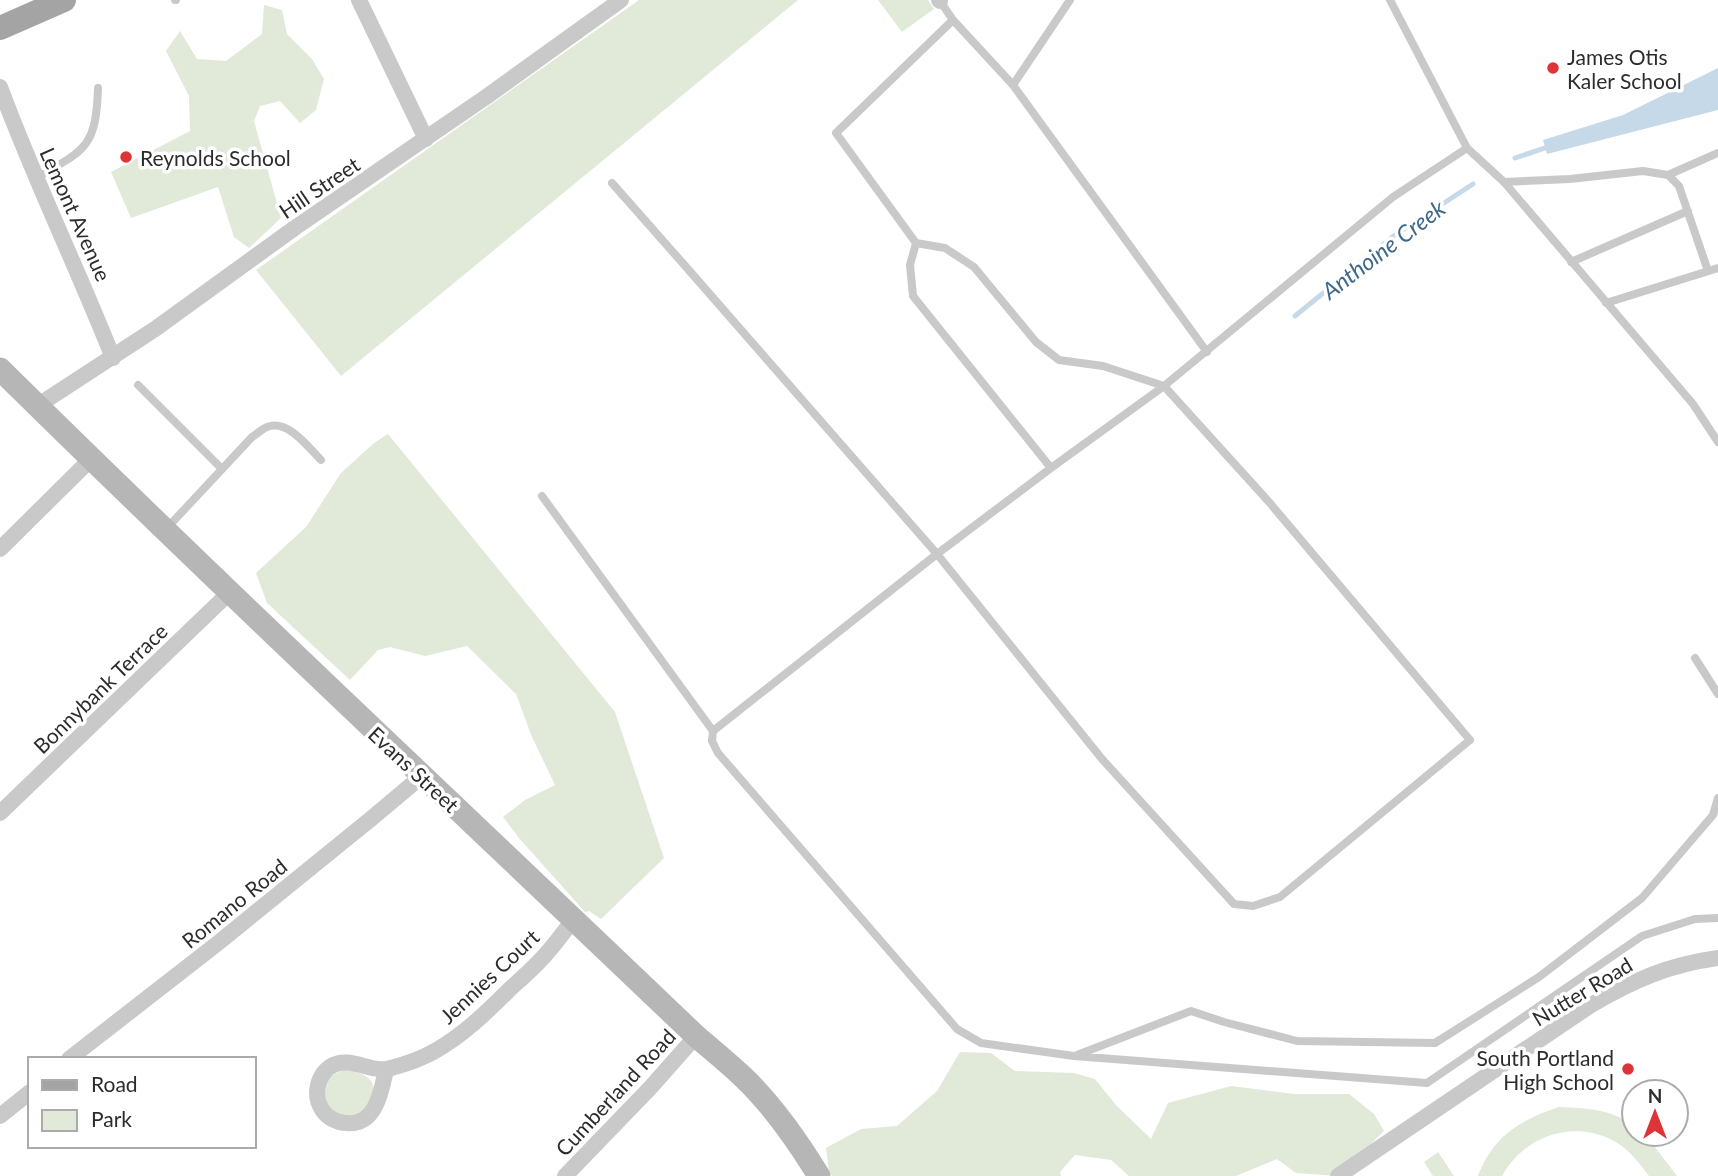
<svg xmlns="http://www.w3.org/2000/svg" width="1718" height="1176" font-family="Lato,sans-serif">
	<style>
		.green { fill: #e1e9d9 }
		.water { fill: #c6d9e9 }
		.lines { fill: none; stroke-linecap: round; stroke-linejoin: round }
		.stream { stroke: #c6d9e9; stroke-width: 5 }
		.lane { stroke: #c9c9c9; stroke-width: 8 }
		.street { stroke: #c9c9c9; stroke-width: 16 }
		.secondary { stroke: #b6b6b6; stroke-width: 23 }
		.primary { stroke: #a4a4a4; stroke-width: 24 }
		.poi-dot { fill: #dd3437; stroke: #fff; stroke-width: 2.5 }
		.labels { text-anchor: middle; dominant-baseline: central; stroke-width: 7; stroke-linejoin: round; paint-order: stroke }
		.poi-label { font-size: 21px; fill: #2c2c2c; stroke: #fff; text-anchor: start }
		.street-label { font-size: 21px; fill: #2c2c2c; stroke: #fff }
		.water-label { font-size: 23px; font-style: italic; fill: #3e688a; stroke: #fff }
	</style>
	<rect width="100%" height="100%" fill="#fff"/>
	<path class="green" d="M639 0H798L341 376 256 270Z
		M878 0H928L934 9 902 32Z
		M264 5 282 10 287 34 312 59 324 79 316 110 300 123 280 101 260 106 254 121 281 218 249 248 234 237 218 187 131 218 111 172 190 131 189 96 166 51 180 31 197 59 226 61 262 34Z
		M388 434 615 712 664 858 601 919 589 911 585 912 519 838 503 817 525 800 555 785 532 737 516 694 467 646 425 656 390 647 378 650 350 680 267 603 256 573 306 527 341 473 374 443Z
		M960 1052 991 1053 1015 1071 1074 1073 1095 1079 1116 1105 1151 1139 1168 1103 1231 1086 1295 1094H1349L1374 1114 1384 1131 1338 1176 1296 1173 1277 1159 1236 1176H1129L1111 1160 1075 1155 1060 1172 1061 1176H832L829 1172 826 1148 861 1129 897 1126 937 1091Z
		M348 1069C375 1077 379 1085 369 1111L346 1120 326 1106C323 1086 325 1074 348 1069Z
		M1559 1107C1587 1108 1611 1109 1634 1126V1134H1645L1677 1176H1649C1638 1161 1627 1147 1610 1139 1569 1120 1523 1138 1502 1176H1478C1493 1136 1520 1120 1559 1107Z
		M1438 1152 1454 1176H1433L1424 1162Z"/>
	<path class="water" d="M1718 68V110L1547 154 1543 140 1623 115Z"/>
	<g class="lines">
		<path class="stream" d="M1515 158 1551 146
			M1295 316 1395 235 1473 184"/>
		<path class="lane" d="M175 0H176
			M1390 0 1467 148 1504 182 1693 404 1718 442
			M940 1 953 20 1013 85 1207 352
			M953 20 836 133 916 243 910 265 913 296 1051 468
			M1013 85 1070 0
			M1467 148 1393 197 1164 386 1051 468 937 554 713 731 712 741 718 753 957 1029 981 1043 1074 1056 1427 1083 1642 936 1695 919 1718 918
			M1668 175 1718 153
			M36 178C85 150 96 148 98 88
			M1504 182 1570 179 1643 171 1668 175 1679 186 1708 271
			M612 183 687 268 937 554 1102 759 1234 904 1253 906 1280 897 1470 740 1269 502 1164 386 1103 366 1059 360 1036 342 974 267 945 248 916 243
			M1571 262 1688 211
			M1606 303 1718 268
			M138 385 222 469
			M542 496 713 731
			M167 528 252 437C257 434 262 429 267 427 288 419 308 447 321 460
			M1695 658 1718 694
			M1077 1055 1191 1011 1224 1022 1297 1041 1435 1043 1539 977 1642 898 1713 815 1718 798"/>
		<path class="street" d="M359 0 426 139
			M939 0 940 1
			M0 87C34 179 77 267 113 358
			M37 406 155 329 296 227 486 97 621 0
			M0 549 91 459
			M0 813 229 593
			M69 1059 218 943 372 818 422 776
			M386 1070C381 1092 376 1126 346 1123 338 1123 328 1118 323 1111 312 1096 317 1074 333 1065 352 1056 372 1074 391 1068 406 1064 421 1059 435 1051 463 1035 486 1013 509 990 522 978 536 966 547 953 557 942 565 930 574 919
			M0 1116 30 1092
			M565 1176 651 1087 696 1036
			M1338 1176 1591 1005C1634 980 1668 965 1718 958"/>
		<path class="secondary" d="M0 369C229 595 464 814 696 1036 711 1049 727 1062 742 1076 772 1104 797 1140 819 1176"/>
		<path class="primary" d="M0 28 64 0"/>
	</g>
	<g class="poi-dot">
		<circle cx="1553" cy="68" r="7"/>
		<circle cx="126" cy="157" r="7"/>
		<circle cx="1628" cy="1069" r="7"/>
	</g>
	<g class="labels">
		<g class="poi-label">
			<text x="1567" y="56">James Otis<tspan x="1567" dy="24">Kaler School</tspan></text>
			<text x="140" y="157">Reynolds School</text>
			<text x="1614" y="1057" text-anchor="end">South Portland<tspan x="1614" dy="24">High School</tspan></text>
		</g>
		<g class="street-label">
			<text transform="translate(319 187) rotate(-34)">Hill Street</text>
			<text transform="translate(76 214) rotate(66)">Lemont Avenue</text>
			<text transform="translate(100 688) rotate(-44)">Bonnybank Terrace</text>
			<text transform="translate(414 769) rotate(43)">Evans Street</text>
			<text transform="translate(234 903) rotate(-39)">Romano Road</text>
			<text transform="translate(489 976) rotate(-43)">Jennies Court</text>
			<text transform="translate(1582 991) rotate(-31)">Nutter Road</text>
			<text transform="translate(615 1092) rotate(-47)">Cumberland Road</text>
		</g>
		<g class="water-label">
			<text transform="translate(1383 249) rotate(-37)">Anthoine Creek</text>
		</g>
	</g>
	<rect x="28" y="1057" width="228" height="91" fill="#ffffff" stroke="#ababab" stroke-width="2"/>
	<rect x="42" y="1080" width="35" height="10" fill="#a4a4a4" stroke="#ababab" stroke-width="2"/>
	<text x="91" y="1092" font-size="21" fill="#2c2c2c">Road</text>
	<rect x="42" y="1110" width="35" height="21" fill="#e1e9d9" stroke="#ababab" stroke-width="2"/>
	<text x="91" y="1127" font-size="21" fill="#2c2c2c">Park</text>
	<g transform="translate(1655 1113)"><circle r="33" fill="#ffffff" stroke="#ababab" stroke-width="2"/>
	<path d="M0-5L12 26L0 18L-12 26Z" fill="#dd3437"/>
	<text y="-10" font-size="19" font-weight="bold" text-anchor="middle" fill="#2c2c2c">N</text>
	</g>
</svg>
